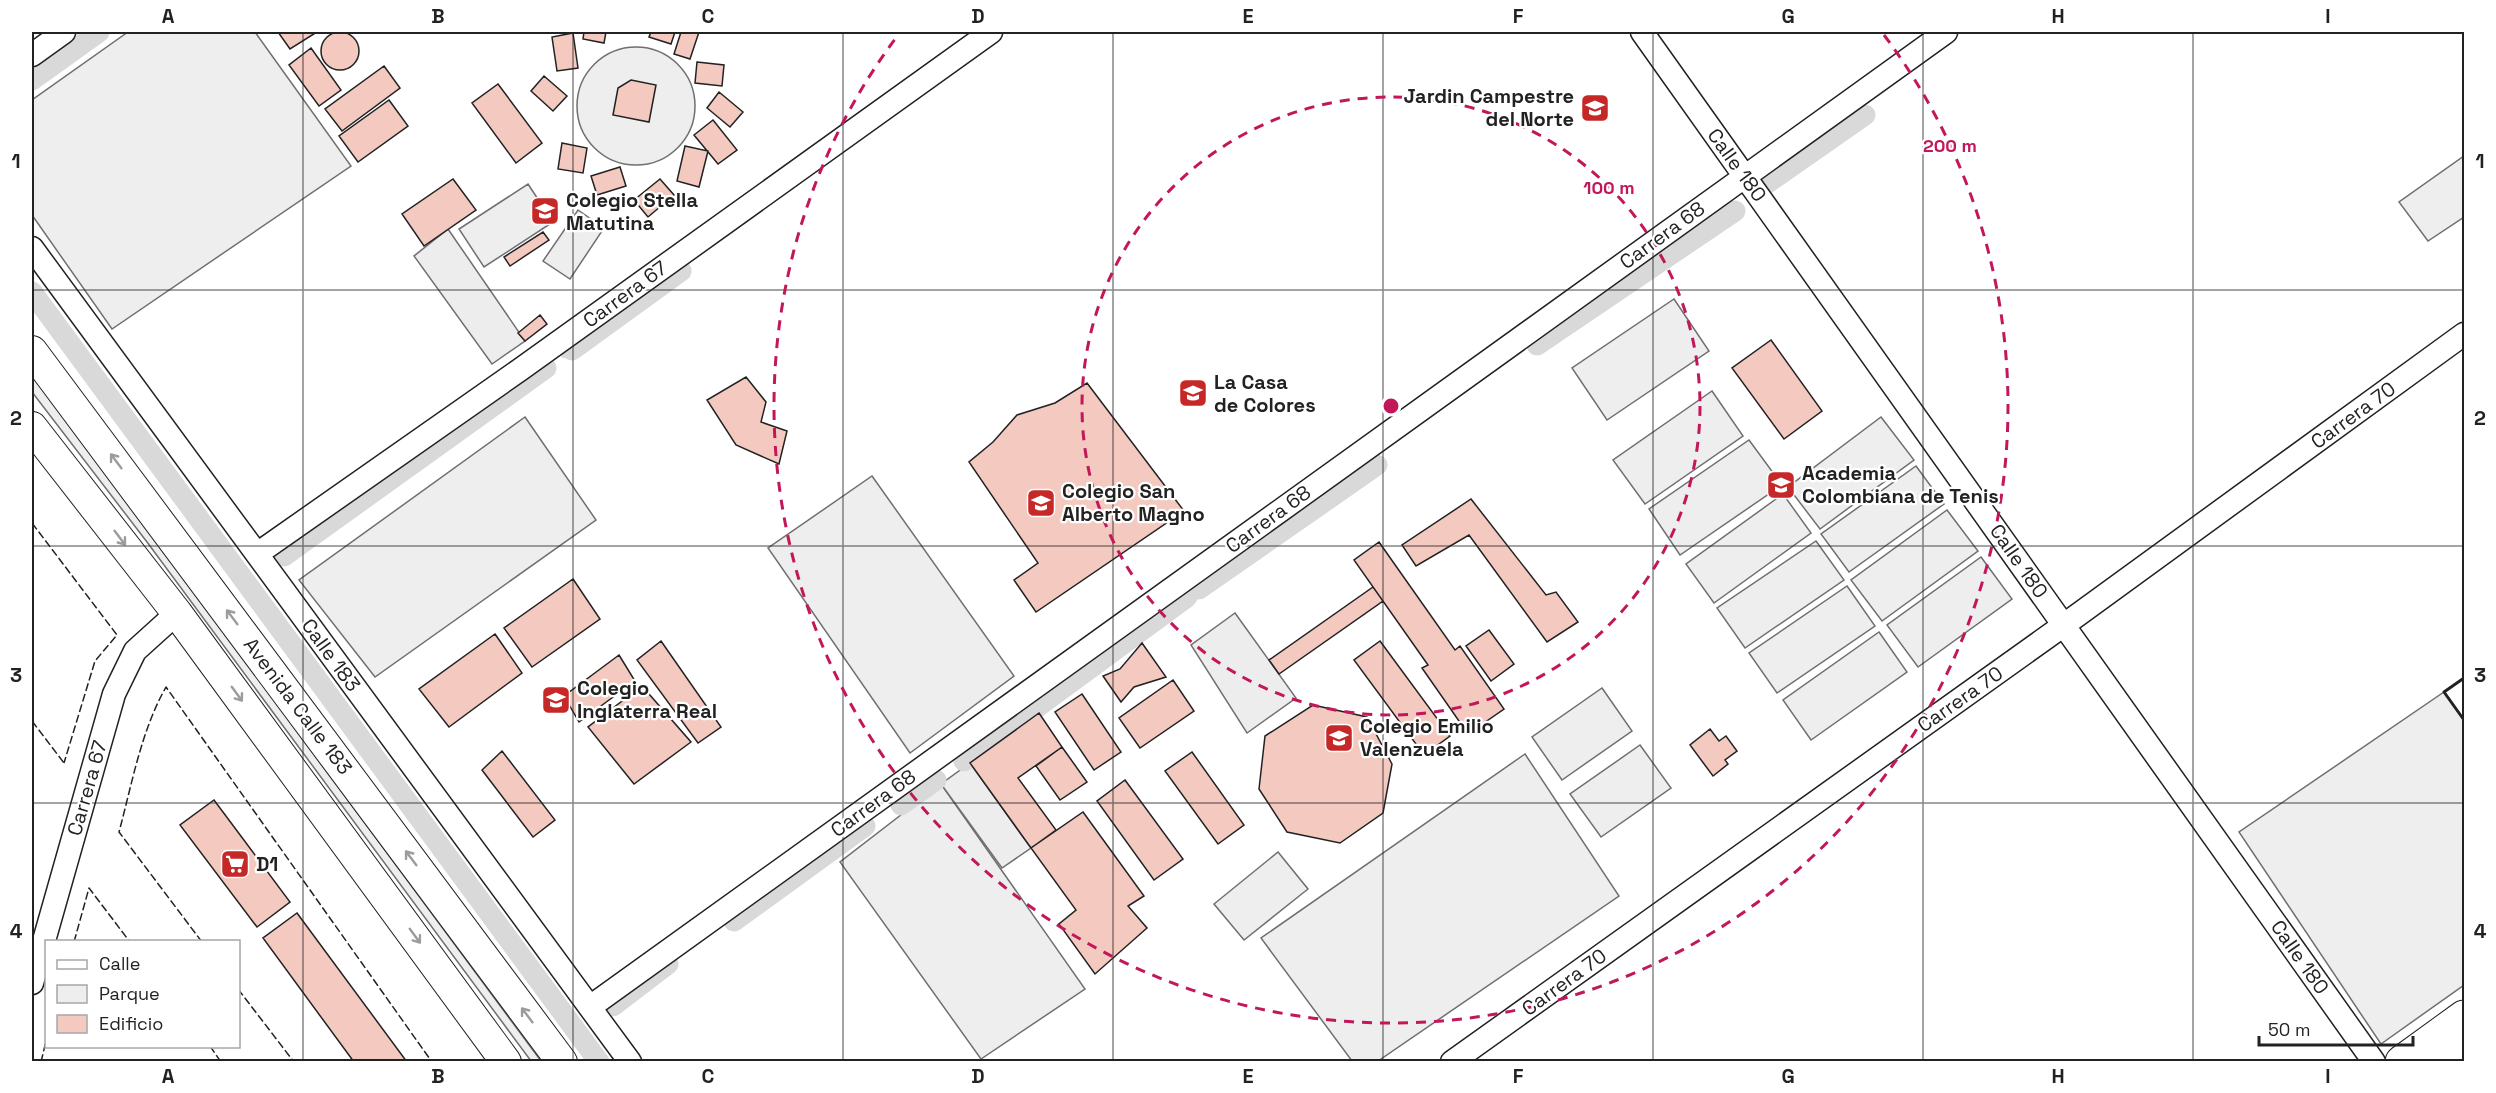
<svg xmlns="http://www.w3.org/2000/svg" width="2496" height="1093" font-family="'Space Grotesk',sans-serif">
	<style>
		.green { fill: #eee; stroke: #6f6f6f; stroke-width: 1.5 }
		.parking { fill: #ededed; stroke: #6f6f6f; stroke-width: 1.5 }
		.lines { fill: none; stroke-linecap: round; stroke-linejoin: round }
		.stream { stroke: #d9d9d9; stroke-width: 6 }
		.canal { stroke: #d9d9d9; stroke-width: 21 }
		.building { fill: #f3c9c0; stroke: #222; stroke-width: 1.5 }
		.minor-casing { stroke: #222; stroke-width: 25 }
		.major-casing { stroke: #222; stroke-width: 32 }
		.highway-casing { stroke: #222; stroke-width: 35 }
		.minor { stroke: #fff; stroke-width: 22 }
		.major { stroke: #fff; stroke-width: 30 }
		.highway { stroke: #fff; stroke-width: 33 }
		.fence { stroke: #222; stroke-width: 1.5; stroke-dasharray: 8 3; stroke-linecap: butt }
		.wall { stroke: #222; stroke-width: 3 }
		.oneway { stroke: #9c9c9c }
		.grid { fill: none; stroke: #222; stroke-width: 1.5; stroke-opacity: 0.55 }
		.ring { fill: none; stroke: #c2185b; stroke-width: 3; stroke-dasharray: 10 8 }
		.labels { text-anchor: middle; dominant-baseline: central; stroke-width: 4.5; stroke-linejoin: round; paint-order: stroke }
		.poi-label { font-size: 20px; font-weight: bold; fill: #222; stroke: #fff; text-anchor: start }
		.street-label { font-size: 20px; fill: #222; stroke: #fff }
		.centre { fill: #c2185b; stroke: #fff; stroke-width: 3 }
		.ring-label { font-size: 18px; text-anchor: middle; font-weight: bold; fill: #c2185b; stroke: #fff; stroke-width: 4.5; stroke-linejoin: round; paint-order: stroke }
		.neatline { fill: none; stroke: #222; stroke-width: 2 }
		.grid-label { font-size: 20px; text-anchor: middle; font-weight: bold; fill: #222 }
	</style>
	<rect width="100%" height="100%" fill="#fff"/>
	<path class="green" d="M128 32H255L351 166 112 329 32 215V100Z
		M577 106a59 59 0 1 1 118 0a59 59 0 1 1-118 0Z
		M2464 156V217L2428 241 2399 202Z
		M528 184 553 222 484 267 459 229Z
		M578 210 604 228 570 279 543 261Z
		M1674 299 1709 351 1607 420 1572 368Z
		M32 374 65 418 541 1061H531L147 542 32 392Z
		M1712 391 1743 436 1645 504 1613 460Z
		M525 417 596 520 375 677 299 580Z
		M1881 417 1914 460 1820 529 1788 487Z
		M1749 440 1782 485 1680 555 1649 509Z
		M1916 466 1944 504 1849 572 1821 534Z
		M872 476 1014 676 910 753 768 548Z
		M1783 494 1811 533 1714 603 1686 564Z
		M1947 510 1978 551 1882 621 1851 580Z
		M1816 541 1844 580 1745 648 1717 608Z
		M1981 557 2012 599 1918 667 1887 625Z
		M1847 586 1875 626 1777 693 1749 653Z
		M1879 632 1907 672 1811 740 1783 700Z
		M1602 688 1632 731 1562 780 1532 737Z
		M2444 692 2464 720V985L2381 1044 2239 832Z
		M1640 745 1671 788 1601 837 1570 794Z
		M1525 754 1619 896 1378 1061H1352L1261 938Z
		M941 784 1085 989 981 1059 840 862Z
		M1278 852 1308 889 1244 940 1214 904Z"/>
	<path class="parking" d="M448 229 525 341 492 364 414 256Z
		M1235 613 1296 698 1247 733 1191 645Z
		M970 763 1031 848 1002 868 941 784Z"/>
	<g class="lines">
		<path class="stream" d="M564 355 572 350"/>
		<path class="canal" d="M32 80 99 32
			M1766 184 1865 115
			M32 292 599 1062
			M1537 345 1735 211
			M572 350 681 271
			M284 556 546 368
			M1199 589 1377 465
			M964 761 1187 597
			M901 805 936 780
			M734 921 865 826
			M613 1006 668 964"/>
	</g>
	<path class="building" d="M321 51a19 19 0 1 1 38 0a19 19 0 1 1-38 0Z
		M278 32H317L290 49Z
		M584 32H606L604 43 583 39Z
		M651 32H675L671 44 649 37Z
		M681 32H699L690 59 674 54Z
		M573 33 578 68 557 71 552 37Z
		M311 48 341 90 319 106 289 65Z
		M697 62 724 65 722 86 695 83Z
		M384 66 400 88 342 131 325 109Z
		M544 76 567 96 553 111 531 91Z
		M631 80 656 85 649 122 613 115 618 88Z
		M498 84 542 143 516 163 472 103Z
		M719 92 743 112 730 127 707 108Z
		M389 100 408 126 358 162 339 136Z
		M713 120 737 150 718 164 694 135Z
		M562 143 587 148 583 173 558 169Z
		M685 146 708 151 699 187 677 181Z
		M620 167 626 186 597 195 591 176Z
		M453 179 476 210 424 246 402 214Z
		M660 179 674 195 648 217 634 200Z
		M543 232 549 240 510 266 504 257Z
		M540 315 547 324 525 341 518 333Z
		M1771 340 1822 411 1784 439 1732 368Z
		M746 377 766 402 761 422 787 431 779 464 736 445 707 400Z
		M1087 383 1184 511 1036 612 1014 580 1038 563 969 462 993 442 1017 415 1055 403Z
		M1471 499 1546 595 1556 592 1578 622 1547 642 1469 535 1416 566 1402 545Z
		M1379 542 1455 650 1460 646 1504 709 1468 734 1422 668 1428 665 1354 560Z
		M573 579 600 619 532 667 504 628Z
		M1373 587 1383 601 1279 674 1269 660Z
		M1489 630 1514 664 1491 681 1466 646Z
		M495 634 522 673 449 727 419 689Z
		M661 641 721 727 698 743 637 660Z
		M1380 641 1450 736 1424 755 1354 660Z
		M1142 643 1166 677 1134 687 1121 702 1103 676 1120 669Z
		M619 655 635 681 579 722 564 696Z
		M1173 680 1194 711 1140 748 1119 718Z
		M642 686 691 742 634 784 588 727Z
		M1082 694 1121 752 1094 770 1055 712Z
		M1313 705 1367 717 1392 764 1383 813 1340 843 1287 832 1259 789 1265 736Z
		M1039 713 1062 747 1018 778 1056 830 1031 848 970 763Z
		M1710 729 1719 741 1726 736 1737 751 1725 760 1728 764 1713 776 1690 745Z
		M1062 747 1087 782 1060 800 1036 766Z
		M502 751 555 820 533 837 482 770Z
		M1192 752 1244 825 1218 844 1165 771Z
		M1125 780 1183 859 1154 880 1097 801Z
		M214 800 290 902 257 927 180 825Z
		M1083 812 1144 896 1128 906 1147 928 1095 974 1059 924 1076 910 1031 848Z
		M297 913 407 1062H354L263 938Z"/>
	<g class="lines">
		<g class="minor-casing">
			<path id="minor" d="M1642 32 2374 1062
				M32 55 64 32
				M32 248 630 1062
				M257 554 521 369 991 32
				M32 983 114 694 135 651 177 613
				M590 1007 1946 32
				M1452 1062 2064 625 2464 334"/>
		</g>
		<g class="major-casing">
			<path id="major" d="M32 351 562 1062
				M32 427 177 613 506 1062"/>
		</g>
		<g class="highway-casing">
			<path id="highway" d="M2402 1062 2464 1017
				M2446 1062 2464 1048"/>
		</g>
		<use href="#minor" class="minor"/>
		<use href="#major" class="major"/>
		<use href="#highway" class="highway"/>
		<path class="fence" d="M32 523 117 635 95 661 64 763
			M32 721 64 763
			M74 942 89 888 130 942
			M202 942 119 832C132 784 141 731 166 687L432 1062
			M238 989 294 1062
			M210 1046 221 1062
			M41 1062 46 1041"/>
		<path class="wall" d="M2464 678 2444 692 2464 720"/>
	</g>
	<defs><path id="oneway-shaft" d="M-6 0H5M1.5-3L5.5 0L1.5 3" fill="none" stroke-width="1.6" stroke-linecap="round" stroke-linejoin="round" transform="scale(1.5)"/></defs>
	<g class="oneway">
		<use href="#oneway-shaft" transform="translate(116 461) rotate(-127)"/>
		<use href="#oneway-shaft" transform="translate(120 538) rotate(53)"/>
		<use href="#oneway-shaft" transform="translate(232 617) rotate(-127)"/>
		<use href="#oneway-shaft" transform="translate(237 694) rotate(54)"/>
		<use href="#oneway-shaft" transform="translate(411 858) rotate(-127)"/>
		<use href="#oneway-shaft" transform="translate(415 936) rotate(54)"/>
		<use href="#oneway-shaft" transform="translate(527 1015) rotate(-127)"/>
	</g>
	<path class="grid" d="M303 32V1062M573 32V1062M843 32V1062M1113 32V1062M1383 32V1062M1653 32V1062M1923 32V1062M2193 32V1062M32 290H2464M32 546H2464M32 803H2464"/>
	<g class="ring">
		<circle cx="1391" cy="406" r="309"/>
		<path d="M1884 35A617 617 0 1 1 898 35"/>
	</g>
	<defs>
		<g id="school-square" transform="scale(1.5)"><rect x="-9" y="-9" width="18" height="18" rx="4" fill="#c62828" stroke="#fff"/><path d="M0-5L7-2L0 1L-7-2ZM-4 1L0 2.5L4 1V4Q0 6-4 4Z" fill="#fff"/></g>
		<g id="supermarket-square" transform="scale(1.5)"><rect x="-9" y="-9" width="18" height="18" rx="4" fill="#c62828" stroke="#fff"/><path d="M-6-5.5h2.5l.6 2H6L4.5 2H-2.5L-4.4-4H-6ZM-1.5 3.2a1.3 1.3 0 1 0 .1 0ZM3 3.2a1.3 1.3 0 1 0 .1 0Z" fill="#fff"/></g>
	</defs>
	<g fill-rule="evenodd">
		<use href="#school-square" x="1595" y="108"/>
		<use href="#school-square" x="545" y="211"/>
		<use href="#school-square" x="1193" y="393"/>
		<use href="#school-square" x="1781" y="485"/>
		<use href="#school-square" x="1041" y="503"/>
		<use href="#school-square" x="556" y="700"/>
		<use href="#school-square" x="1339" y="738"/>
		<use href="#supermarket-square" x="235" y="864"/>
	</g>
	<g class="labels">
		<g class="poi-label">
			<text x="1574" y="96" text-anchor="end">Jardin Campestre<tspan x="1574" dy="23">del Norte</tspan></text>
			<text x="566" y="200">Colegio Stella<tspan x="566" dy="23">Matutina</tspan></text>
			<text x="1214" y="382">La Casa<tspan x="1214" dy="23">de Colores</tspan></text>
			<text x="1802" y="473">Academia<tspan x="1802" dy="23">Colombiana de Tenis</tspan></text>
			<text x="1062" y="491">Colegio San<tspan x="1062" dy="23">Alberto Magno</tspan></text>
			<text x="577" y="688">Colegio<tspan x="577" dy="23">Inglaterra Real</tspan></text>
			<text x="1360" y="726">Colegio Emilio<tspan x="1360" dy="23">Valenzuela</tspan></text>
			<text x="256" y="864">D1</text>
		</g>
		<g class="street-label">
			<text transform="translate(1737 165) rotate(54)">Calle 180</text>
			<text transform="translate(1662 235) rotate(-36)">Carrera 68</text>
			<text transform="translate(625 294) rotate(-36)">Carrera 67</text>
			<text transform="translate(2353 415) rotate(-36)">Carrera 70</text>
			<text transform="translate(1268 519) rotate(-36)">Carrera 68</text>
			<text transform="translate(2019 561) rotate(55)">Calle 180</text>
			<text transform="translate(331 655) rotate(54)">Calle 183</text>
			<text transform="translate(1960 699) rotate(-35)">Carrera 70</text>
			<text transform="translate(298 706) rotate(53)">Avenida Calle 183</text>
			<text transform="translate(87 788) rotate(-74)">Carrera 67</text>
			<text transform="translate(873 803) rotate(-36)">Carrera 68</text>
			<text transform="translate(2300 957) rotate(55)">Calle 180</text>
			<text transform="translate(1564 982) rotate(-36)">Carrera 70</text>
		</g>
	</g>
	<circle cx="1391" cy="406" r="9" class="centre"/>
	<g class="ring-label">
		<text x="1950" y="152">200 m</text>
		<text x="1609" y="194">100 m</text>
	</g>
	<rect width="2496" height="1093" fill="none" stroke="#ffffff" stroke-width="66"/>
	<rect x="45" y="940" width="195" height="108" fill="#ffffff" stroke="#a7a7a7" stroke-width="1.5"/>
	<rect x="57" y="960" width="30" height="9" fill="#ffffff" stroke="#a7a7a7" stroke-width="1.5"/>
	<text x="99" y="970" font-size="18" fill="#222222">Calle</text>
	<rect x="57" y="985" width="30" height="18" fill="#eeeeee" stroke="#a7a7a7" stroke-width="1.5"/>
	<text x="99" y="1000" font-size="18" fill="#222222">Parque</text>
	<rect x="57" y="1015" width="30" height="18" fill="#f3c9c0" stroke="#a7a7a7" stroke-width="1.5"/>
	<text x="99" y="1030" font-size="18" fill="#222222">Edificio</text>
	<path d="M2259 1036v9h154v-9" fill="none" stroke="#222222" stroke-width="3"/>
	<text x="2268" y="1036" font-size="18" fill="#222222" stroke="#ffffff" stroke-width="4.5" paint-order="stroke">50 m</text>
	<rect x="33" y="33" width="2430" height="1027" class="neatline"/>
	<g class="grid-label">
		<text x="168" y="23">A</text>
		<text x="438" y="23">B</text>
		<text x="708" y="23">C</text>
		<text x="978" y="23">D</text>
		<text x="1248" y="23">E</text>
		<text x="1518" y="23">F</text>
		<text x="1788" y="23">G</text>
		<text x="2058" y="23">H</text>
		<text x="2328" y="23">I</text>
		<text x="16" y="168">1</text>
		<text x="2480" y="168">1</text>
		<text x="16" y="425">2</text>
		<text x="2480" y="425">2</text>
		<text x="16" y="682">3</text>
		<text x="2480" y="682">3</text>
		<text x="16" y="938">4</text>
		<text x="2480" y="938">4</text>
		<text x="168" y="1083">A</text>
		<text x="438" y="1083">B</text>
		<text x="708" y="1083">C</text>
		<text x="978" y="1083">D</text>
		<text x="1248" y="1083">E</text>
		<text x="1518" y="1083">F</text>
		<text x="1788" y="1083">G</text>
		<text x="2058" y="1083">H</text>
		<text x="2328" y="1083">I</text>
	</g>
</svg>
